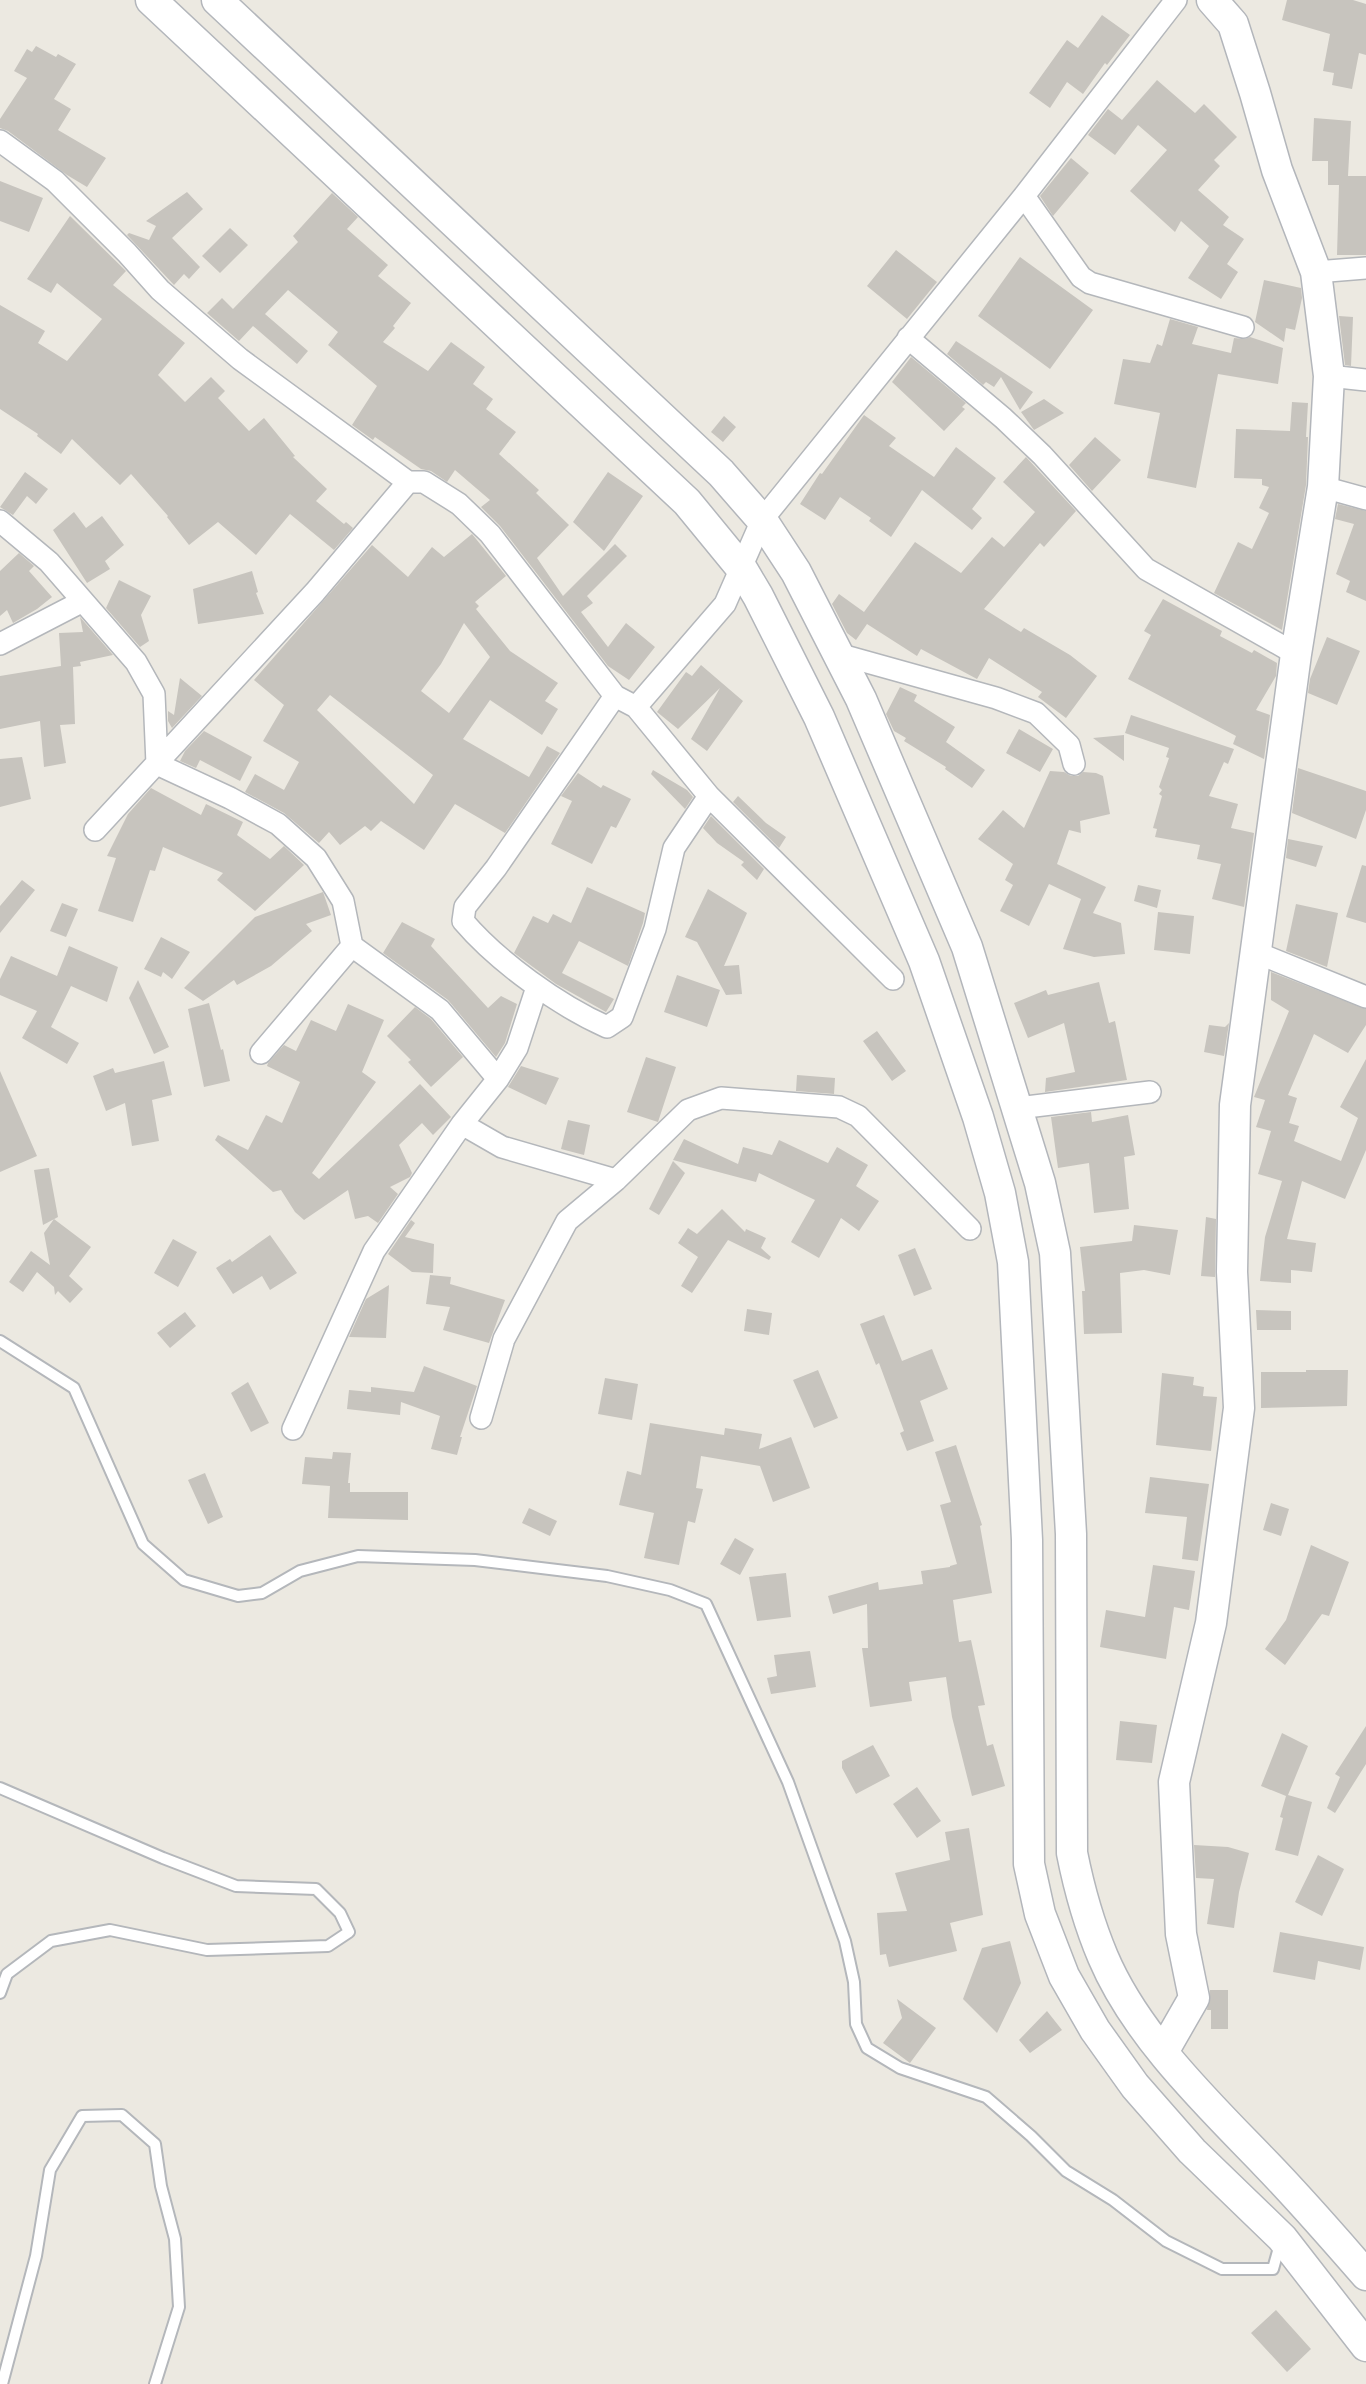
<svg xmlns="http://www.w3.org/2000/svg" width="1366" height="2384" font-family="'Open Sans',sans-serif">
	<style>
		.building { fill: #c7c4be; fill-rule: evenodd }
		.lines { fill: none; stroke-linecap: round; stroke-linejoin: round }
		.lane-casing { stroke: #b4b7bb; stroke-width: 14 }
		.street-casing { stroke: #b4b7bb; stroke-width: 24 }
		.secondary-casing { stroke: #b3b6bb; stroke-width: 33 }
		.lane { stroke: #fff; stroke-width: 10 }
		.street { stroke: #fff; stroke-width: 21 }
		.secondary { stroke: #fff; stroke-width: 30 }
	</style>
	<rect width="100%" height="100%" fill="#ece9e1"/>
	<path class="building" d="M1287 0H1353L1366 4V55L1359 53 1352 89 1332 85 1334 73 1323 71 1330 34 1282 20Z
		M1102 15 1130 35 1107 65 1105 63 1083 94 1067 82 1050 108 1029 93 1067 40 1078 48Z
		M36 46 56 57 58 54 76 64 54 99 71 109 58 130 106 158 87 187 67 175 8 131 0 128V119L27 78 14 71 27 49 32 52Z
		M1157 80 1195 113 1204 104 1237 137 1214 160 1220 166 1198 190 1229 217 1223 225 1244 239 1227 264 1238 272 1221 299 1188 278 1209 246 1181 221 1175 232 1130 191 1167 150 1138 125 1115 155 1088 135 1108 109 1122 120Z
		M1314 118 1351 121 1348 176H1366V255H1337L1339 185H1328V161H1312Z
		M1071 158 1089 173 1053 216 1040 196Z
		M0 181 43 198 29 232 0 221Z
		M187 192 203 209 172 238 200 267 189 279 184 274 174 285 127 235 129 233 149 240 156 226 146 221Z
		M332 193 358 217 347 229 388 265 378 276 411 303 393 326 395 328 383 342 428 371 451 342 485 367 473 384 493 399 486 409 516 432 499 454 539 490 536 493 569 525 537 558 563 596 615 544 627 556 587 596 593 603 581 612 608 647 626 623 655 647 629 680 608 666 500 526 481 507 490 500 455 470 447 482 431 471 421 469 375 437 373 440 352 425 377 386 328 345 338 332 288 290 265 314 308 351 297 364 253 326 239 341 207 313 222 298 233 309 298 242 293 236Z
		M70 216 126 271 113 285 185 343 158 375 185 402 211 377 225 391 218 398 249 431 264 418 295 456 293 457 327 489 316 501 344 524 346 522 353 528 334 550 290 514 256 555 218 522 189 545 167 517 168 516 131 474 120 485 72 439 61 454 37 436 38 434 0 409V305L45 331 38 343 67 361 102 319 57 283 51 293 27 279Z
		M230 228 248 245 220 273 202 256Z
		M896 250 937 282 907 319 867 286Z
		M1020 257 1093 310 1050 369 978 316Z
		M1264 280 1301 288 1302 298 1295 330 1286 328 1284 342 1255 322Z
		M1339 316 1353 317 1351 366 1345 365Z
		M1170 319 1198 327 1192 344 1231 353 1234 338 1245 339 1250 337 1283 348 1278 384 1218 374 1196 488 1147 478 1160 413 1114 404 1123 359 1150 363 1157 344 1162 346Z
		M956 341 1033 392 1020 410 1001 377 994 387 986 382 983 385 947 354Z
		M911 357 966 403 962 407 965 409 944 431 892 382Z
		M1044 399 1064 413 1034 430 1021 412Z
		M1292 402 1308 403 1306 437H1308L1306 485 1282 630 1214 593 1238 542 1252 549 1269 513 1259 508 1269 487 1262 485V479L1234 478 1236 429 1290 431Z
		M864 415 896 438 889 446 934 477 956 447 996 478 972 509 982 518 972 530 922 490 891 537 869 521 871 518 840 497 825 520 800 504 820 473 822 474Z
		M724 416 736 427 723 442 711 432Z
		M1095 437 1121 460 1092 491 1069 465Z
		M1026 457 1076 511 1044 547 1040 543 984 609 1021 632 1024 628 1070 655 1097 676 1066 718 1038 697 1042 692 989 658 977 679 921 649 917 656 867 624 856 640 847 633 832 604 839 594 864 612 915 542 961 573 992 537 1004 547 1035 512 1003 482Z
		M25 472 48 489 36 504 27 496 13 515 0 507Z
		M608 472 643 496 604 551 573 522Z
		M1338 504 1366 511V601L1346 592 1350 581 1336 574 1354 524 1335 519Z
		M74 512 86 528 102 516 124 545 105 561 110 569 87 583 53 530Z
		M472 534 506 576 475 602 479 606 476 609 510 651 558 683 545 701 558 709 542 735 490 700 463 739 529 777 547 746 560 753 505 833 455 804 424 850 381 821 371 831 365 826 340 845 329 832 319 843 284 813 245 792 255 774 284 790 299 762 263 741 284 705 254 680 372 545 408 577 432 547 444 557ZM464 623 490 657 449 713 421 691 441 664ZM330 695 433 775 414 804 317 710Z
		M19 553 34 566 29 571 52 597 37 609 13 623 7 610 0 616V571Z
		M252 571 258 592 256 593 264 614 198 624 193 589Z
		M119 580 151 596 141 615 149 641 140 647 106 608Z
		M1163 599 1222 631 1220 636 1252 653 1254 650 1277 663 1276 676 1256 710 1270 715 1264 759 1233 744 1236 736 1128 679 1151 635 1144 631Z
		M80 617 113 655 80 662 81 666 73 667 75 724 60 725 66 763 44 767 40 721 0 729V676L61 666 59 633 83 632Z
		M1327 637 1360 651 1337 705 1308 693 1310 679Z
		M701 665 743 701 707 751 691 739 720 688 678 729 657 712 686 672 692 676Z
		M180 678 202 696 172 728 168 721V711L174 715Z
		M900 687 917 695 914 701 955 727 946 742 985 770 972 788 945 769 946 767 904 741 906 738 894 731 886 714Z
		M1131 715 1234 749 1228 764 1224 762 1209 796 1238 804 1231 828 1254 833 1244 907 1212 899 1221 864 1197 859 1200 845 1155 837 1157 829 1153 828 1162 796 1159 794 1162 790 1159 787 1169 758 1166 757 1169 748 1125 733Z
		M1019 729 1053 749 1040 772 1006 753Z
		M204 731 252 757 240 781 200 760 196 768 180 761 185 751Z
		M1124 735V761L1093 738Z
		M22 757 31 799 0 807V759Z
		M1298 768 1366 791V810L1356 839 1292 813Z
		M653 770 687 790 693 797 685 809 651 774Z
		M1050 771 1064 772 1071 776H1078L1083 772 1096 773 1103 776 1110 814 1080 821 1081 833 1069 830 1057 864 1106 887 1093 913 1121 923 1125 954 1094 957 1063 949 1081 899 1049 884 1029 926 1000 911 1013 885 1005 880 1013 864 978 839 1003 810 1024 828Z
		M578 773 601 788 603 785 631 799 616 828 611 826 592 864 551 844 572 801 561 796Z
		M151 788 201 815 206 804 243 822 237 835 270 859 284 846 304 865 255 911 217 880 223 873 163 847 155 871 150 870 133 922 98 911 116 858 107 856 128 814Z
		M738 796 766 823 786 837 779 848 733 802Z
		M711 816 764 869 757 880 741 865 744 862 717 843 703 828Z
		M1288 839 1323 846 1316 867 1286 858Z
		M1362 865 1366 866V923L1346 917Z
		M22 880 35 890 0 933V906Z
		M1138 885 1161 890 1157 908 1134 901Z
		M587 887 645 913 643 923 628 966 579 941 562 973 614 999 606 1012 556 984 514 953 533 916 548 923 553 914 571 923Z
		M708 889 747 913 724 966 739 965 742 994 726 995 697 942 685 937Z
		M323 892 331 915 306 924 312 931 271 966 237 985 234 980 203 1001 184 988 255 917Z
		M62 903 78 909 66 937 50 931Z
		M1296 904 1338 913 1327 967 1286 951Z
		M1158 912 1194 916 1190 954 1154 950Z
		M402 922 435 939 431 946 488 1008 501 996 517 1004 505 1043 496 1057 448 1000 383 953Z
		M161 937 190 952 172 979 163 972 161 977 144 969Z
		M69 946 118 967 107 1002 71 986 51 1027 79 1043 67 1064 22 1038 37 1011 0 995V979L11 956 57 976Z
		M1271 972 1366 1009V1025L1348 1053 1314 1034 1288 1095 1297 1098 1289 1123 1299 1126 1294 1141 1341 1161 1358 1118 1340 1107 1366 1059V1150L1345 1199 1302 1181 1287 1239 1316 1243 1312 1272 1291 1270V1283L1260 1281 1265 1237 1282 1181 1258 1174 1271 1131 1256 1127 1265 1100 1254 1097 1289 1011 1271 1000Z
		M677 975 720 990 707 1027 664 1012Z
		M138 980 169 1047 154 1054 129 998Z
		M1099 982 1109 1023 1115 1021 1127 1080 1045 1092 1046 1078 1075 1072 1064 1023 1028 1038 1014 1003 1046 990 1048 995Z
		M209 1003 221 1050 223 1049 230 1081 204 1087 188 1009Z
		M348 1004 384 1020 362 1072 376 1082 312 1173 319 1179 420 1084 451 1117 433 1135 422 1123 399 1145 412 1173 410 1177 390 1187 398 1194 378 1223 368 1216 355 1219 348 1190 304 1220 295 1212 281 1190 273 1192 215 1140 218 1135 248 1150 266 1115 282 1123 300 1082 267 1066 268 1063 284 1045 296 1051 311 1020 336 1031Z
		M415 1007 431 1019 463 1057 431 1087 408 1062 411 1060 387 1036Z
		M1229 1023 1224 1056 1204 1052 1209 1025 1225 1027Z
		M877 1031 906 1071 892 1081 863 1041Z
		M646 1057 676 1067 658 1122 627 1112Z
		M164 1061 172 1095 152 1100 159 1141 132 1146 125 1103 106 1111 93 1076 113 1068 115 1073Z
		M521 1066 559 1078 546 1105 508 1087Z
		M0 1071 37 1156 0 1172Z
		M797 1075 835 1078 834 1094 796 1091Z
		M1091 1112 1092 1122 1128 1115 1135 1155 1124 1157 1129 1209 1094 1213 1089 1163 1058 1168 1051 1117Z
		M568 1120 590 1125 584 1155 561 1149Z
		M684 1139 738 1164 743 1147 772 1155 779 1140 828 1163 837 1147 868 1165 856 1186 879 1201 859 1231 841 1218 819 1258 791 1242 815 1200 759 1173 756 1182 673 1160Z
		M673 1161 685 1173 659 1215 649 1209Z
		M49 1168 58 1217 43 1225 34 1170Z
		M722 1209 745 1232 746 1229 766 1238 761 1248 771 1257 769 1260 728 1240 692 1293 681 1286 698 1257 678 1243 688 1228 697 1234Z
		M1206 1217 1216 1219 1215 1277 1201 1276Z
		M54 1219 91 1247 69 1276 83 1289 70 1303 58 1291 55 1295 54 1287 37 1272 23 1292 9 1282 31 1251 50 1265 44 1233Z
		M411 1220 415 1223 405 1237 434 1244 433 1273 412 1272 388 1254Z
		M1134 1225 1178 1230 1170 1275 1144 1270 1120 1273 1122 1333 1084 1334 1082 1291H1085L1080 1247 1132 1241Z
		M270 1235 297 1273 270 1290 262 1276 233 1294 216 1268 230 1259 232 1262Z
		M173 1239 197 1252 178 1287 154 1273Z
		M915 1248 932 1289 914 1296 898 1255Z
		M430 1275 451 1277 450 1284 505 1300 489 1343 443 1330 450 1307 426 1304Z
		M389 1285 386 1338 349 1337 366 1299Z
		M747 1309 772 1313 769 1335 744 1331Z
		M1256 1310 1291 1311V1330H1257Z
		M185 1312 196 1326 170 1348 157 1333Z
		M884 1315 902 1361 932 1349 948 1389 920 1401 934 1441 907 1451 900 1433 904 1431 879 1363 876 1365 860 1324Z
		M424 1366 477 1386 460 1437H462L457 1455 431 1449 440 1416 401 1402 400 1415 347 1409 349 1390 371 1392V1387L414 1392Z
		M818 1370 838 1418 814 1428 793 1380Z
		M1306 1370H1348L1347 1406 1261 1408V1372H1306Z
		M1162 1373 1194 1377 1193 1385 1204 1387 1203 1396 1217 1397 1211 1451 1156 1445Z
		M605 1378 638 1384 632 1420 598 1414Z
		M248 1382 269 1423 251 1432 231 1393Z
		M650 1423 724 1435 725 1428 762 1434 759 1449 791 1437 810 1488 773 1502 760 1466 701 1456 696 1488 703 1489 695 1523 688 1521 679 1565 644 1558 654 1513 619 1505 627 1471 641 1475Z
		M956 1445 982 1525 980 1526 992 1593 953 1600 959 1642 971 1640 985 1705 978 1706 987 1746 993 1744 1005 1786 972 1796 952 1717 946 1677 909 1682 912 1701 870 1707 862 1648H868L867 1604 833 1614 828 1596 878 1582 879 1590 923 1584 921 1571 950 1567V1566L957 1564 940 1505 951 1502 935 1452Z
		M333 1452 351 1453 348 1483H350V1492H408V1520L328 1518 330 1486 302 1484 305 1457 332 1459Z
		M205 1473 223 1517 208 1524 188 1480Z
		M1150 1477 1209 1484 1198 1561 1182 1559 1187 1517 1145 1513Z
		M1271 1503 1289 1509 1281 1536 1263 1530Z
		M529 1508 557 1521 550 1536 522 1523Z
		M735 1538 754 1549 740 1575 720 1564Z
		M1311 1545 1349 1562 1329 1616 1322 1614 1285 1665 1265 1649 1286 1620Z
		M1153 1565 1195 1571 1189 1610 1174 1607 1166 1659 1100 1647 1106 1610 1145 1617Z
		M786 1573 791 1617 757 1621 749 1577Z
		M810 1651 816 1687 771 1694 767 1678 777 1676 774 1655Z
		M1120 1721 1157 1725 1152 1763 1116 1760Z
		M1366 1726V1764L1335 1813 1327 1808 1340 1777 1335 1774Z
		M1282 1733 1308 1746 1288 1795 1312 1802 1298 1856 1275 1850 1283 1818 1280 1817 1286 1796 1261 1786Z
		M873 1745 890 1776 856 1794 842 1768V1761Z
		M917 1787 941 1821 917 1838 893 1804Z
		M969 1828 983 1915 950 1923 957 1951 889 1967 886 1954 880 1955 877 1913 907 1911 895 1873 950 1860 945 1832Z
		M1194 1845 1228 1847 1249 1853 1239 1892 1234 1928 1207 1924 1214 1879 1196 1878Z
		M1318 1855 1344 1869 1322 1916 1295 1902Z
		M1280 1932 1364 1947 1360 1970 1318 1961 1315 1980 1273 1972Z
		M1010 1941 1021 1983 997 2033 963 1999 982 1948Z
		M1210 1990H1228V2029H1211V2010H1207Z
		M897 1999 936 2028 910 2063 883 2043 902 2018Z
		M1047 2011 1062 2030 1030 2053 1019 2040Z
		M1276 2310 1311 2349 1287 2372 1251 2333Z"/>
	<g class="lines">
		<g class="lane-casing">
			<path id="lane" d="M0 1341 74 1388 143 1544 184 1580 238 1596 262 1593 300 1571 358 1556 475 1560 607 1576 670 1590 706 1604 788 1782 845 1941 854 1982 856 2024 867 2048 900 2068 986 2097 1031 2136 1066 2171 1113 2200 1166 2241 1222 2269H1273L1280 2244
				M0 1788 163 1858 236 1886 316 1889 340 1913 349 1932 328 1946 207 1950 110 1930 51 1941 7 1974 0 1993
				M2 2384 36 2256 50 2170 82 2116 122 2115 155 2144 161 2186 175 2239 179 2307 155 2384"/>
		</g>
		<g class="street-casing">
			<path id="street" d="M0 141 55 181 127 253 160 290 240 359 408 482H424L459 504 490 534 615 696 636 707 709 796 893 979
				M1024 196 1081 277 1090 283 1243 327
				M1316 272 1366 268
				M908 338 1003 418 1042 455 1146 569 1296 654
				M1329 376 1366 380
				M1323 487 1366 499
				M0 521 49 562 136 662 154 694 157 764 230 798 278 824 316 858 343 901 352 946 440 1010 498 1079
				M0 644 83 601
				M838 654 996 698 1036 713 1069 745 1074 764
				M615 696 496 868 465 907 463 921C498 962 558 1005 607 1027L622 1017 655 929 674 848 709 796
				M636 707 725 604 762 520 1024 196 1176 0
				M95 830 315 592 408 482
				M1255 952 1366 997
				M261 1053 352 946
				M1018 1108 1150 1092
				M462 1124 502 1147 616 1180
				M481 1418 504 1339 567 1221 616 1180 688 1110 721 1098 839 1107 858 1116 970 1229
				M293 1429 374 1251 462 1124 498 1079 517 1048 537 987"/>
		</g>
		<g class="secondary-casing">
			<path id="secondary" d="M151 0 687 502 742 569 758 596 819 717 924 961 978 1117 1000 1193 1013 1262 1027 1540 1029 1864 1040 1914 1064 1976 1095 2030 1135 2086 1192 2151 1282 2238 1366 2346
				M217 0 721 473 762 520 796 572 861 699 967 947 1040 1183 1055 1253 1071 1534 1072 1853C1079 1888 1089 1924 1103 1957 1136 2035 1207 2103 1265 2163 1300 2199 1333 2237 1366 2275
				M1163 2052 1194 1998 1181 1934 1174 1782 1211 1623 1239 1408 1232 1272 1235 1105 1296 654 1323 487 1329 376 1316 272 1277 170 1255 93 1233 24 1212 0"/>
		</g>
		<use href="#lane" class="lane"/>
		<use href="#street" class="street"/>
		<use href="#secondary" class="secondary"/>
	</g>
</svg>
